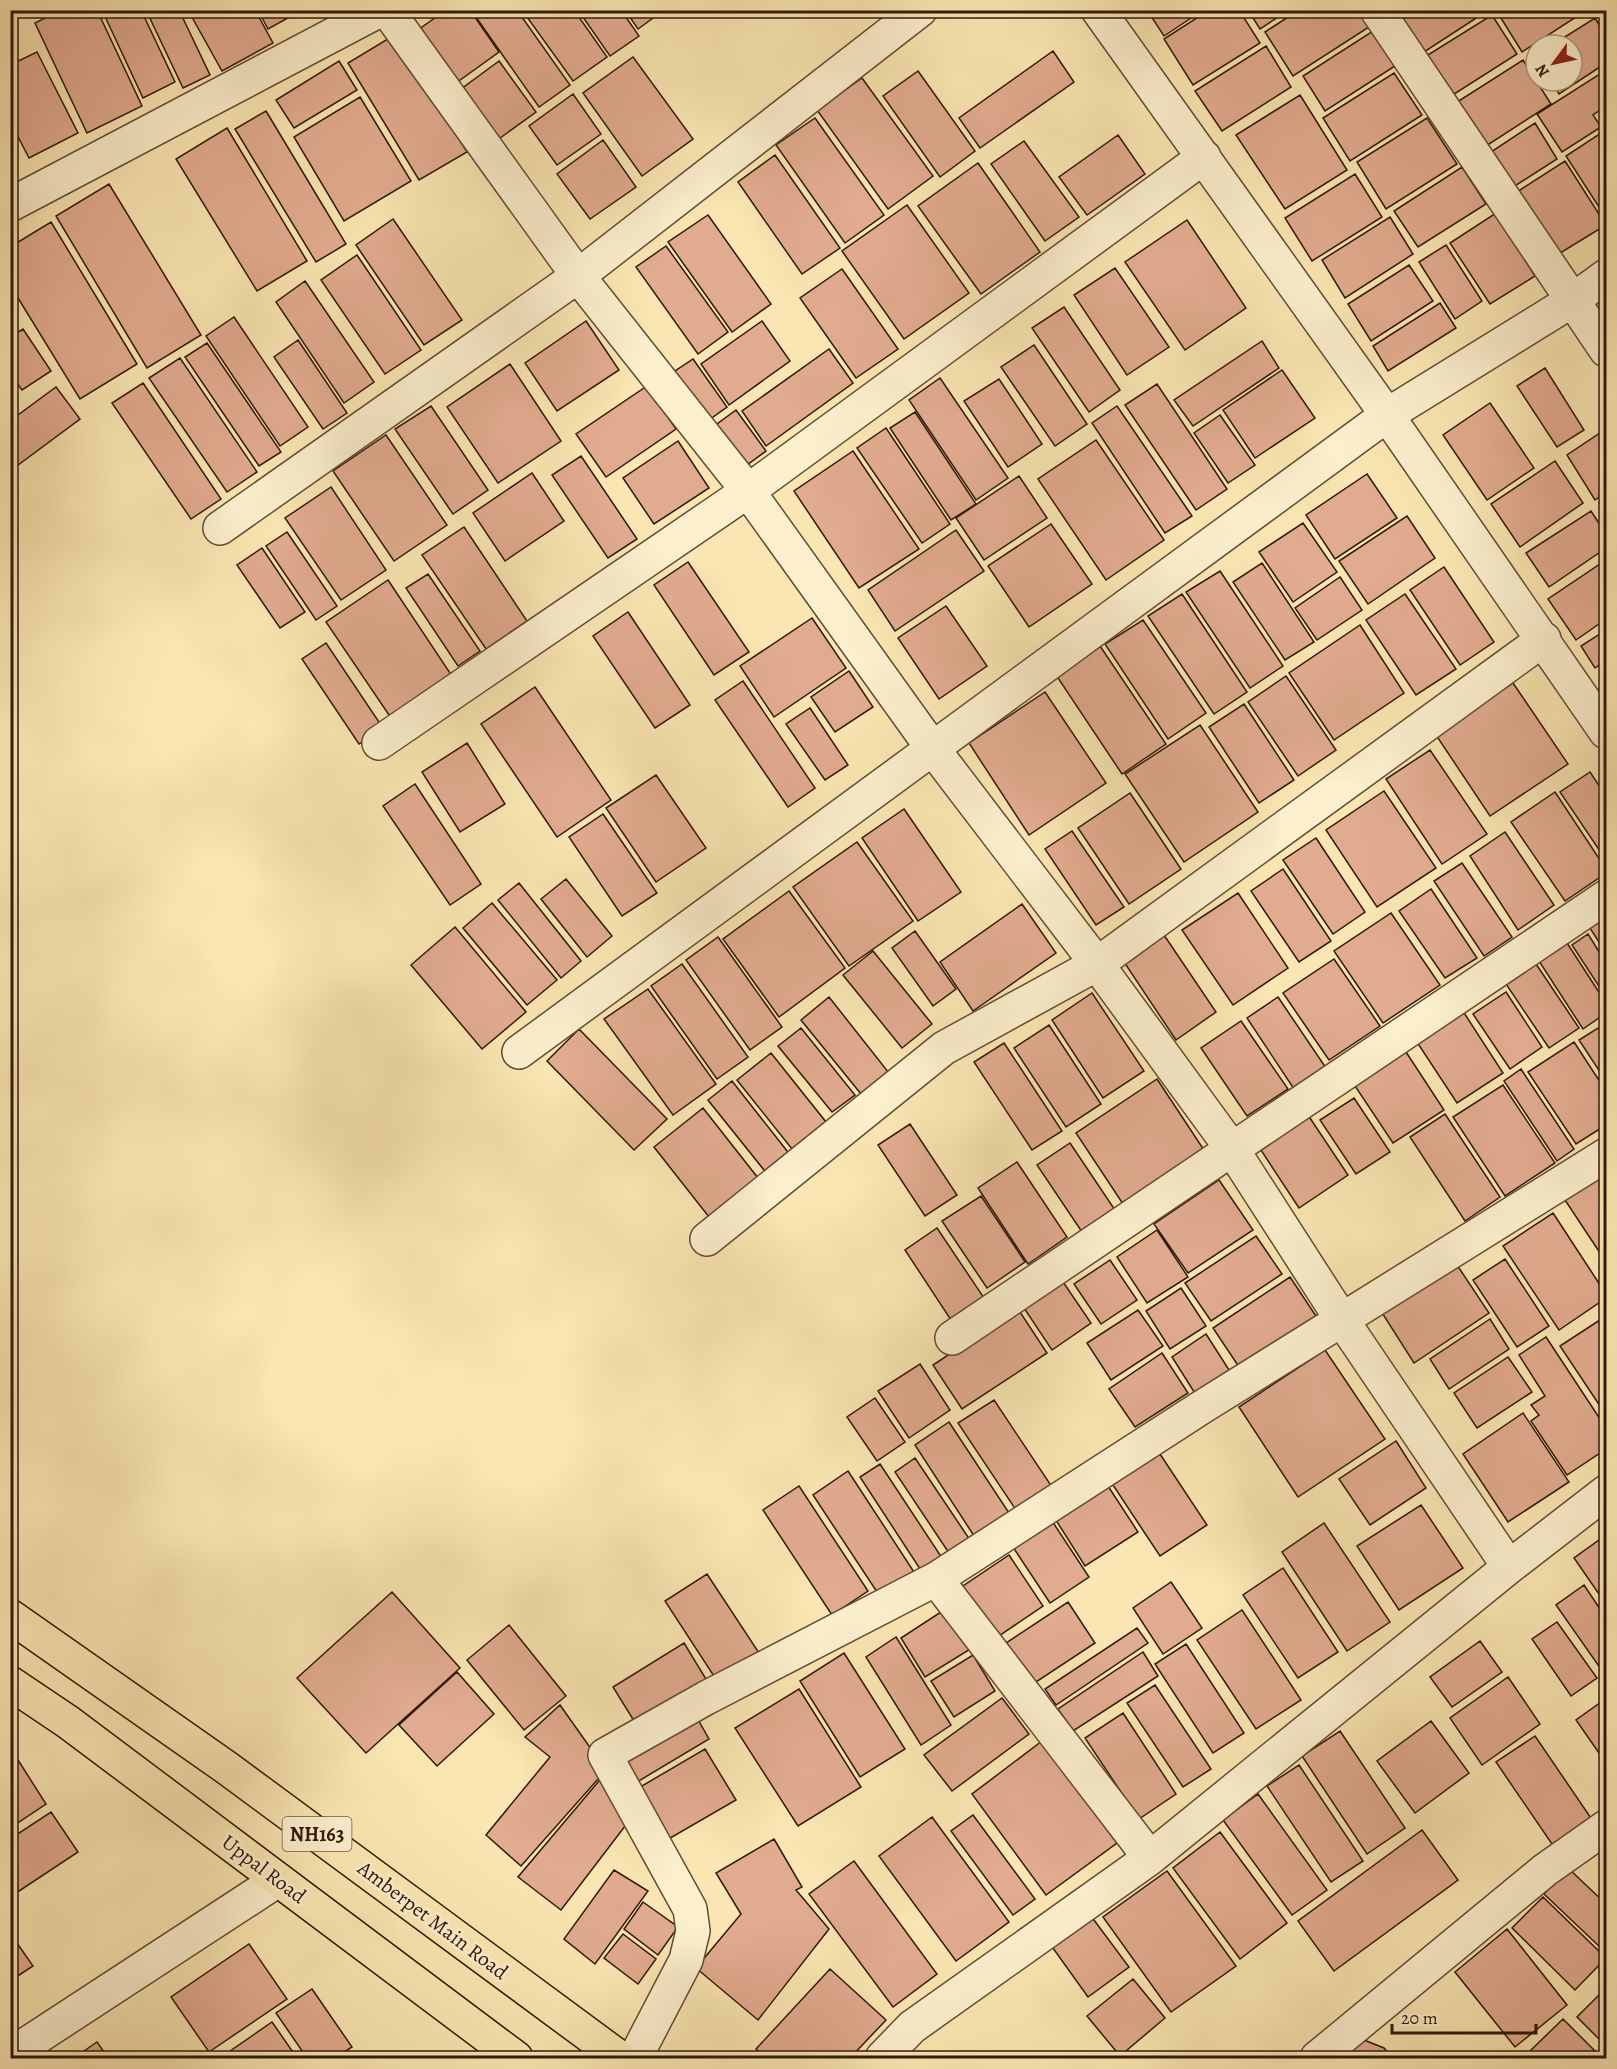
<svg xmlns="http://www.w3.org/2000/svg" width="1617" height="2069" font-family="Alegreya,serif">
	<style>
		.building { fill: #e1ab8f; stroke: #30190b; stroke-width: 1.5 }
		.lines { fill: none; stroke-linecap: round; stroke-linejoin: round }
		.minor-casing { stroke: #624c35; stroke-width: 36 }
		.highway-casing { stroke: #30190b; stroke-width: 36 }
		.minor { stroke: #fcefcd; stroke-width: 33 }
		.highway { stroke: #fae6b2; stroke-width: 33 }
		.labels { text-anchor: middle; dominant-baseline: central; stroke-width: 5; stroke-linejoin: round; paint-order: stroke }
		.shield { fill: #fcefcd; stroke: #6d5945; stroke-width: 1.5 }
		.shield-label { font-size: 20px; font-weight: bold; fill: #30190b }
		.street-label { font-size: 21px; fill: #30190b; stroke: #fcefcd }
	</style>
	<rect width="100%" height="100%" fill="#fae6b2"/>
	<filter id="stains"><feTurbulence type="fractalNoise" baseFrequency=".00333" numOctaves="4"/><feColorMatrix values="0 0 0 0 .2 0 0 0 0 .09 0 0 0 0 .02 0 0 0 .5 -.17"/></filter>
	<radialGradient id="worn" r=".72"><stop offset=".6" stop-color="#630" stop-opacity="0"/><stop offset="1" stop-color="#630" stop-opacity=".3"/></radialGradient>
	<path class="building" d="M61 10H97L142 106 87 133 35 23Z
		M102 10H141L175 82 143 98Z
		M146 10H179L210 75 183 88Z
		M188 10H255L273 43 222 71Z
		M258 10H294L295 14 268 29Z
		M446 10H470L499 52 449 88 411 35Z
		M471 10H517L570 85 539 107Z
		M522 10H574L607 57 573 81Z
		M578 10H621L639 36 610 56Z
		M625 10H664L638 29Z
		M1147 10H1203L1164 36Z
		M1209 10H1239L1260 43 1193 85 1164 39Z
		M1248 10H1289L1260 29Z
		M1299 10H1359L1369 27 1293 76 1265 32Z
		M1411 10H1487V11L1421 54 1398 19Z
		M1496 10H1587L1522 52Z
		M1492 15 1517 54 1448 98 1423 58Z
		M1595 18 1606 36V63L1559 94 1551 81H1572V45H1552Z
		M1373 31 1395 66 1325 111 1303 76Z
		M396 34 467 152 419 180 348 63Z
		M1266 46 1291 87 1222 131 1195 91Z
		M1053 51 1074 82 980 148 959 118Z
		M37 52 78 133 29 158 10 121V65Z
		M633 57 693 139 642 176 583 93Z
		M1523 60 1551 104 1483 148 1454 104Z
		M339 61 357 90 294 128 276 100Z
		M499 61 536 112 489 146 453 95Z
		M1606 70V106L1593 115 1601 127 1562 152 1537 114Z
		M918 71 975 151 940 177 883 96Z
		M1394 73 1422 115 1350 161 1323 118Z
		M862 78 933 176 888 209 817 110Z
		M573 94 601 134 557 165 529 126Z
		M1300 95 1347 170 1285 209 1236 135Z
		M360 97 411 181 344 221 294 137Z
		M266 111 346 244 316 262 235 129Z
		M815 118 884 215 845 243 776 145Z
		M1427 118 1457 164 1386 209 1357 162Z
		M1535 123 1557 159 1510 189 1488 154Z
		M227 128 307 261 257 291 176 159Z
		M1604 131 1606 135V218L1566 156Z
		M1118 135 1145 174 1087 215 1059 177Z
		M603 140 636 187 590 219 557 174Z
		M1024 141 1079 217 1045 241 991 164Z
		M10 148 17 160 10 163Z
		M775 155 840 248 802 274 738 182Z
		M1565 161 1606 225 1557 255 1517 192Z
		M978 163 1040 252 981 294 918 206Z
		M1462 167 1486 204 1418 247 1394 211Z
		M1355 174 1382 217 1312 261 1285 218Z
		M109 184 201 335 147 368 56 216Z
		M907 205 969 293 904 339 842 251Z
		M1496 213 1535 276 1490 304 1450 243Z
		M708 215 771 304 732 332 668 242Z
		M1390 217 1413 254 1345 298 1322 260Z
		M393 219 462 320 424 345 356 245Z
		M1187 220 1246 308 1185 350 1125 262Z
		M51 222 137 364 80 399 10 285V247Z
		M1446 245 1482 301 1455 319 1419 262Z
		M666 246 728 332 698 354 636 267Z
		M357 255 421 350 385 374 321 280Z
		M1409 265 1433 301 1371 341 1348 304Z
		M1115 268 1169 347 1127 375 1074 295Z
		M842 269 898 349 856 378 800 298Z
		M305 281 374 382 344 403 276 302Z
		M1440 303 1456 328 1388 371 1373 346Z
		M1064 307 1120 390 1089 412 1032 328Z
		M234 317 308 427 280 446 206 336Z
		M586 321 619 370 557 411 525 363Z
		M762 321 790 361 729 405 701 364Z
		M23 329 51 371 22 390 10 374V337Z
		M298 340 347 413 323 429 274 357Z
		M1262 341 1279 368 1193 426 1174 400Z
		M207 343 281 452 259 466 185 357Z
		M1034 345 1087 424 1055 446 1001 367Z
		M829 349 853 383 766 446 742 411Z
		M180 358 257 472 227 492 149 378Z
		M693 359 727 407 706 422 672 373Z
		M510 364 561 441 498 483 447 407Z
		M1545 368 1584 430 1557 447 1517 386Z
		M1282 370 1315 418 1255 458 1223 410Z
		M940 378 1008 478 976 500 909 400Z
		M999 379 1042 444 1008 467 964 401Z
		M143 383 221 499 191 519 112 403Z
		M1157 384 1227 489 1196 510 1125 405Z
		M10 386 18 396 10 401Z
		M647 386 676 429 606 477 576 434Z
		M56 387 80 419 10 471V421Z
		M1490 403 1534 468 1487 500 1443 435Z
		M431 406 488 490 453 514 395 429Z
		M1117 406 1192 516 1165 533 1092 423Z
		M736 410 766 451 743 468 713 427Z
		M915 412 976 504 951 520 890 428Z
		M1220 415 1255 465 1228 483 1194 433Z
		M886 428 950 524 922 543 857 448Z
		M1606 429V492L1595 500 1567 455Z
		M386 435 447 525 394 561 333 471Z
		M1096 440 1164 540 1106 580 1038 479Z
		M678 441 709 488 654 524 623 478Z
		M853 451 919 549 859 588 794 491Z
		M581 456 637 539 608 558 552 475Z
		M1555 461 1583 503 1520 547 1491 504Z
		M532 473 564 521 505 561 473 513Z
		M1367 474 1397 518 1335 559 1306 515Z
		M1019 476 1047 518 984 560 956 518Z
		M331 487 386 570 341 600 285 518Z
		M1606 499V514L1599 503Z
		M1591 511 1606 534V548L1549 587 1526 553Z
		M1407 516 1435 558 1368 604 1339 561Z
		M1303 523 1337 572 1293 602 1259 552Z
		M1051 524 1092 584 1029 627 988 566Z
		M464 527 527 621 486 649 422 555Z
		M956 530 984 571 895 631 868 590Z
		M287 532 337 606 316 620 266 546Z
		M262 548 305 612 280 628 237 565Z
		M1606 560V619L1576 640 1548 599Z
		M688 562 749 652 714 675 654 585Z
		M1262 563 1314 642 1285 660 1233 582Z
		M1444 567 1494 642 1460 665 1410 590Z
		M1220 571 1283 666 1250 688 1186 592Z
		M428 574 480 651 458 666 406 588Z
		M1340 577 1362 610 1317 640 1295 608Z
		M388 580 452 676 391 718 326 622Z
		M1182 594 1247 692 1214 714 1148 616Z
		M1405 594 1456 669 1416 695 1366 620Z
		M946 606 987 666 939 699 898 638Z
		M628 612 690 705 655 728 593 636Z
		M812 618 846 668 774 717 740 666Z
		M1143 620 1206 713 1168 739 1105 644Z
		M1360 625 1404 693 1334 740 1289 673Z
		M1606 630V660L1595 668 1581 646Z
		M326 643 383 728 359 744 302 659Z
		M1100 646 1166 744 1122 774 1056 675Z
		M849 671 873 707 835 732 811 697Z
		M1286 676 1336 750 1298 776 1248 702Z
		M743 681 815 788 788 807 715 700Z
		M1513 683 1568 764 1490 816 1436 735Z
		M535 687 611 800 557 837 481 724Z
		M1045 692 1106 783 1029 835 969 743Z
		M1244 704 1294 780 1259 803 1209 727Z
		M810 708 848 765 825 780 786 724Z
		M1200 725 1258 812 1184 862 1125 774Z
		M467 743 505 804 460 832 422 772Z
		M1430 750 1487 834 1442 864 1386 779Z
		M1590 772 1606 796V860L1560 792Z
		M656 775 706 848 656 882 606 808Z
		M415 784 481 884 450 905 383 806Z
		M1384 791 1436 868 1377 907 1326 830Z
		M1555 792 1606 869V873L1565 901 1511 822Z
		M1130 793 1181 869 1129 904 1078 828Z
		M904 809 961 892 918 921 862 838Z
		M603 814 657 893 622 916 569 837Z
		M1072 831 1124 907 1096 925 1045 849Z
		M1505 832 1554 905 1518 930 1470 856Z
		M1316 838 1365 912 1333 934 1283 860Z
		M857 842 913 921 849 966 793 887Z
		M1462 863 1512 937 1484 956 1434 881Z
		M1283 869 1331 941 1299 962 1251 891Z
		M566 879 612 936 587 957 541 899Z
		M519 883 581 961 561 978 498 900Z
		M1431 889 1477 958 1445 978 1399 911Z
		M789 891 845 968 779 1017 723 939Z
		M1238 893 1288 968 1233 1005 1182 930Z
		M492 903 557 980 527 1005 463 928Z
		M1022 904 1056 953 973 1011 940 962Z
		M1391 913 1440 985 1383 1023 1334 951Z
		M1606 913V953L1588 925Z
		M455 927 526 1012 482 1049 411 965Z
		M915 931 956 989 933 1006 892 948Z
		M1588 934 1606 963V997L1572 945Z
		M1164 935 1216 1012 1176 1040 1124 962Z
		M718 937 782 1027 750 1050 686 960Z
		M1567 943 1606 1003V1013L1583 1029 1539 961Z
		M873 951 932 1024 902 1048 843 975Z
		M1334 959 1380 1026 1329 1060 1283 993Z
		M1534 961 1579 1028 1549 1048 1504 981Z
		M682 964 748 1057 717 1079 651 986Z
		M648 989 716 1084 673 1115 604 1019Z
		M1506 992 1542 1047 1510 1069 1473 1014Z
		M1092 993 1144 1071 1103 1098 1052 1020Z
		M829 997 889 1073 861 1094 801 1020Z
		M1278 997 1326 1068 1294 1089 1247 1018Z
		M1457 1002 1503 1073 1457 1103 1411 1033Z
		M1241 1021 1288 1089 1247 1116 1201 1048Z
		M1606 1023V1081L1579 1040Z
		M1049 1025 1101 1104 1066 1127 1014 1048Z
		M801 1028 855 1095 832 1112 778 1046Z
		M579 1029 667 1119 634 1150 547 1061Z
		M1574 1042 1606 1091V1125L1576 1144 1528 1072Z
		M1004 1043 1062 1131 1032 1150 974 1062Z
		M1406 1052 1444 1110 1393 1143 1355 1086Z
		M771 1053 826 1122 792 1149 737 1080Z
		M1521 1069 1574 1149 1557 1161 1504 1081Z
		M1157 1079 1204 1150 1123 1204 1076 1133Z
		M732 1081 791 1156 768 1175 708 1100Z
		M1503 1085 1555 1163 1505 1196 1453 1117Z
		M1354 1098 1390 1152 1356 1174 1320 1120Z
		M703 1108 758 1178 709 1217 654 1147Z
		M1445 1114 1500 1197 1465 1221 1410 1137Z
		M1308 1115 1348 1175 1299 1208 1259 1147Z
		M910 1124 957 1195 925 1216 878 1145Z
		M1070 1143 1115 1210 1082 1232 1037 1165Z
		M1017 1162 1067 1237 1028 1264 978 1188Z
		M1606 1164V1262L1561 1194Z
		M1219 1180 1253 1230 1188 1273 1154 1224Z
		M981 1196 1025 1262 987 1288 942 1221Z
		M1553 1213 1606 1294V1298L1559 1330 1503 1246Z
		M937 1228 984 1298 951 1320 905 1250Z
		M1157 1230 1188 1277 1147 1303 1117 1257Z
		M1256 1236 1282 1274 1211 1321 1185 1283Z
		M1453 1259 1489 1313 1414 1363 1379 1308Z
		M1505 1259 1549 1326 1517 1347 1473 1280Z
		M1110 1260 1137 1300 1101 1324 1074 1284Z
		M1290 1277 1318 1319 1241 1370 1213 1328Z
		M1061 1279 1091 1323 1052 1350 1022 1305Z
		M1181 1288 1206 1326 1170 1349 1146 1311Z
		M1018 1309 1047 1353 962 1409 933 1365Z
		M1138 1310 1163 1346 1111 1380 1087 1343Z
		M1606 1316V1415L1560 1346Z
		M1490 1319 1509 1349 1449 1389 1430 1359Z
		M1206 1334 1231 1373 1196 1395 1172 1357Z
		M1546 1337 1606 1428V1449L1567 1475 1531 1421 1539 1415 1531 1405 1545 1396 1519 1355Z
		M1325 1350 1385 1439 1298 1497 1239 1407Z
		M1162 1353 1188 1393 1135 1427 1109 1389Z
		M1508 1357 1532 1392 1477 1428 1454 1393Z
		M920 1364 950 1410 909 1438 878 1391Z
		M875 1398 905 1442 877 1461 847 1417Z
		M994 1400 1056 1493 1020 1516 958 1423Z
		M1523 1413 1569 1482 1508 1522 1463 1454Z
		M949 1422 1013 1519 978 1542 915 1445Z
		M1396 1441 1426 1488 1370 1525 1339 1479Z
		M1154 1445 1207 1525 1160 1556 1107 1476Z
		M915 1458 970 1540 949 1553 895 1472Z
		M880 1464 944 1561 924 1575 860 1477Z
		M848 1471 914 1572 879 1595 813 1495Z
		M1106 1483 1138 1532 1085 1566 1054 1517Z
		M799 1486 868 1591 832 1615 763 1510Z
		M1421 1505 1463 1568 1399 1610 1357 1546Z
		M1052 1521 1089 1577 1050 1603 1013 1547Z
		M1324 1523 1390 1622 1347 1651 1282 1552Z
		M1606 1535V1593L1601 1597 1574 1558Z
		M1009 1555 1043 1606 993 1640 960 1588Z
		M1283 1568 1338 1652 1298 1678 1243 1595Z
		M707 1574 763 1659 721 1687 665 1601Z
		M1171 1582 1202 1628 1163 1654 1133 1608Z
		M1584 1585 1606 1618V1670L1603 1672 1556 1605Z
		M392 1592 460 1668 366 1753 297 1678Z
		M1068 1602 1095 1643 1027 1688 1000 1647Z
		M947 1608 972 1648 925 1677 901 1638Z
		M1242 1610 1301 1700 1256 1729 1197 1640Z
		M1557 1622 1597 1678 1571 1696 1532 1639Z
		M509 1625 566 1696 524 1730 467 1660Z
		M1137 1628 1148 1643 1056 1705 1045 1689Z
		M896 1637 951 1725 921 1745 866 1657Z
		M1480 1641 1502 1672 1452 1707 1430 1677Z
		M684 1643 709 1684 639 1729 613 1687Z
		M1186 1644 1244 1733 1213 1753 1155 1664Z
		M1143 1652 1158 1676 1073 1731 1058 1709Z
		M844 1653 905 1749 860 1777 800 1681Z
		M973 1655 995 1691 954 1717 931 1681Z
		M457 1672 494 1714 437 1766 399 1725Z
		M1508 1677 1540 1724 1482 1765 1450 1718Z
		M1606 1682V1695L1600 1686Z
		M1155 1685 1211 1769 1183 1787 1127 1703Z
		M799 1689 861 1787 798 1826 735 1728Z
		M1002 1698 1029 1734 952 1791 924 1755Z
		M1604 1700 1606 1703V1763L1576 1720Z
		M560 1705 606 1770 521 1866 486 1835 550 1757 525 1737Z
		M692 1709 709 1739 632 1785 615 1755Z
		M1123 1713 1176 1794 1139 1819 1085 1738Z
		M1431 1721 1469 1773 1415 1813 1377 1761Z
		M1340 1731 1405 1828 1367 1854 1302 1756Z
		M1535 1736 1593 1821 1554 1847 1496 1762Z
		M1042 1741 1117 1843 1046 1895 972 1794Z
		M705 1749 736 1800 660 1844 630 1793Z
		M18 1760 46 1804 10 1828V1765Z
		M1299 1765 1363 1861 1331 1882 1267 1786Z
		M604 1775 632 1817 561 1910 518 1877Z
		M1258 1794 1327 1890 1292 1915 1223 1820Z
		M51 1812 78 1852 10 1897V1839Z
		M973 1815 1035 1899 1013 1915 951 1831Z
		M932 1817 1009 1922 956 1961 879 1856Z
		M1422 1830 1458 1880 1334 1971 1298 1921Z
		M1220 1832 1287 1923 1240 1959 1173 1868Z
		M774 1839 802 1887 796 1890 829 1929 758 2020 696 1968 741 1914 716 1873Z
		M854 1861 937 1974 893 2007 809 1894Z
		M1568 1868 1606 1904V1944L1602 1949 1544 1894Z
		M614 1870 648 1891 595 1964 564 1939Z
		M1167 1871 1236 1966 1171 2012 1103 1917Z
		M1543 1897 1606 1958 1575 1990 1512 1928Z
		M643 1902 678 1927 658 1955 624 1929Z
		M1091 1916 1129 1967 1088 1997 1050 1944Z
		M1507 1929 1567 2005 1515 2047 1455 1972Z
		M10 1933 33 1966 10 1981Z
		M623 1934 656 1959 638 1984 604 1958Z
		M249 1944 287 1999 209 2052 171 1997Z
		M1606 1967V1981L1600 1975Z
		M830 1969 886 2020 850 2058H767L756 2049Z
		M1133 1979 1165 2018 1120 2056 1087 2016Z
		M312 1989 352 2047 335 2058H307L276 2013Z
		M1603 1991 1606 1994V2046L1577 2017Z
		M1563 2019 1602 2058H1537L1530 2051Z
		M272 2022 297 2058H220Z
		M1364 2040 1384 2048 1393 2058H1340Z
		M97 2042 108 2058H74Z"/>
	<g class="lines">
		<g class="minor-casing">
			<path id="minor" d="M387 10 578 276 748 491 933 749 1097 964 1232 1149 1342 1320 1509 1567
				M1098 10 1387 415 1606 732
				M1377 10 1606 350
				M10 205 380 10
				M220 528 578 276 920 10
				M379 743 748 491 1204 157
				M519 1052 1387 415 1573 300 1606 276
				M707 1239 944 1048 1097 964 1544 639
				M952 1338 1606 897
				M936 1579 1150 1858
				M10 2055 278 1880
				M635 2058 686 1960 693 1931 690 1909 605 1755 706 1698 936 1579 1202 1407 1606 1155
				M882 2058 912 2027 1150 1858 1509 1567 1606 1492
				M1317 2058 1545 1870 1606 1827"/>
		</g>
		<g class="highway-casing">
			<path id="highway" d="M10 1616 227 1768 620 2058
				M10 1683 68 1722 516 2058"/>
		</g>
		<use href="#minor" class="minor"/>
		<use href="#highway" class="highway"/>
	</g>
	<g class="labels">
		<rect class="shield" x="282.5" y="1817" width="69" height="34" rx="4.5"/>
		<g class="shield-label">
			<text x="317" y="1834">NH163</text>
		</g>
		<g class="street-label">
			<text transform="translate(264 1869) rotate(37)">Uppal Road</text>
			<text transform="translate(433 1920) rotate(37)">Amberpet Main Road</text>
		</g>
	</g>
	<rect width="1617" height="2069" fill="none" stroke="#fae6b2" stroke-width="36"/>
	<rect x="12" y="12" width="1593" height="2045" fill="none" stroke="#30190b" stroke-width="3"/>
	<rect x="18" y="18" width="1581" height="2033" fill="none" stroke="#30190b" stroke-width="1.5"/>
	<g transform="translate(1554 63) rotate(237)"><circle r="28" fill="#fcefcd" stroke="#aa997f" stroke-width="1.5"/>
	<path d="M0-4.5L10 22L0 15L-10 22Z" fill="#8f2418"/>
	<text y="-9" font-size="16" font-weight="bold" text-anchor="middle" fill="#30190b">N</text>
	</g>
	<path d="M1392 2024v9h144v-9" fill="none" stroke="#30190b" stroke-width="3"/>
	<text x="1401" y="2024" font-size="18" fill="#30190b" stroke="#fcefcd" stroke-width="4.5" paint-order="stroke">20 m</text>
	<rect width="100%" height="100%" filter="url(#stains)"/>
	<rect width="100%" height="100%" fill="url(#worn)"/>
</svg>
